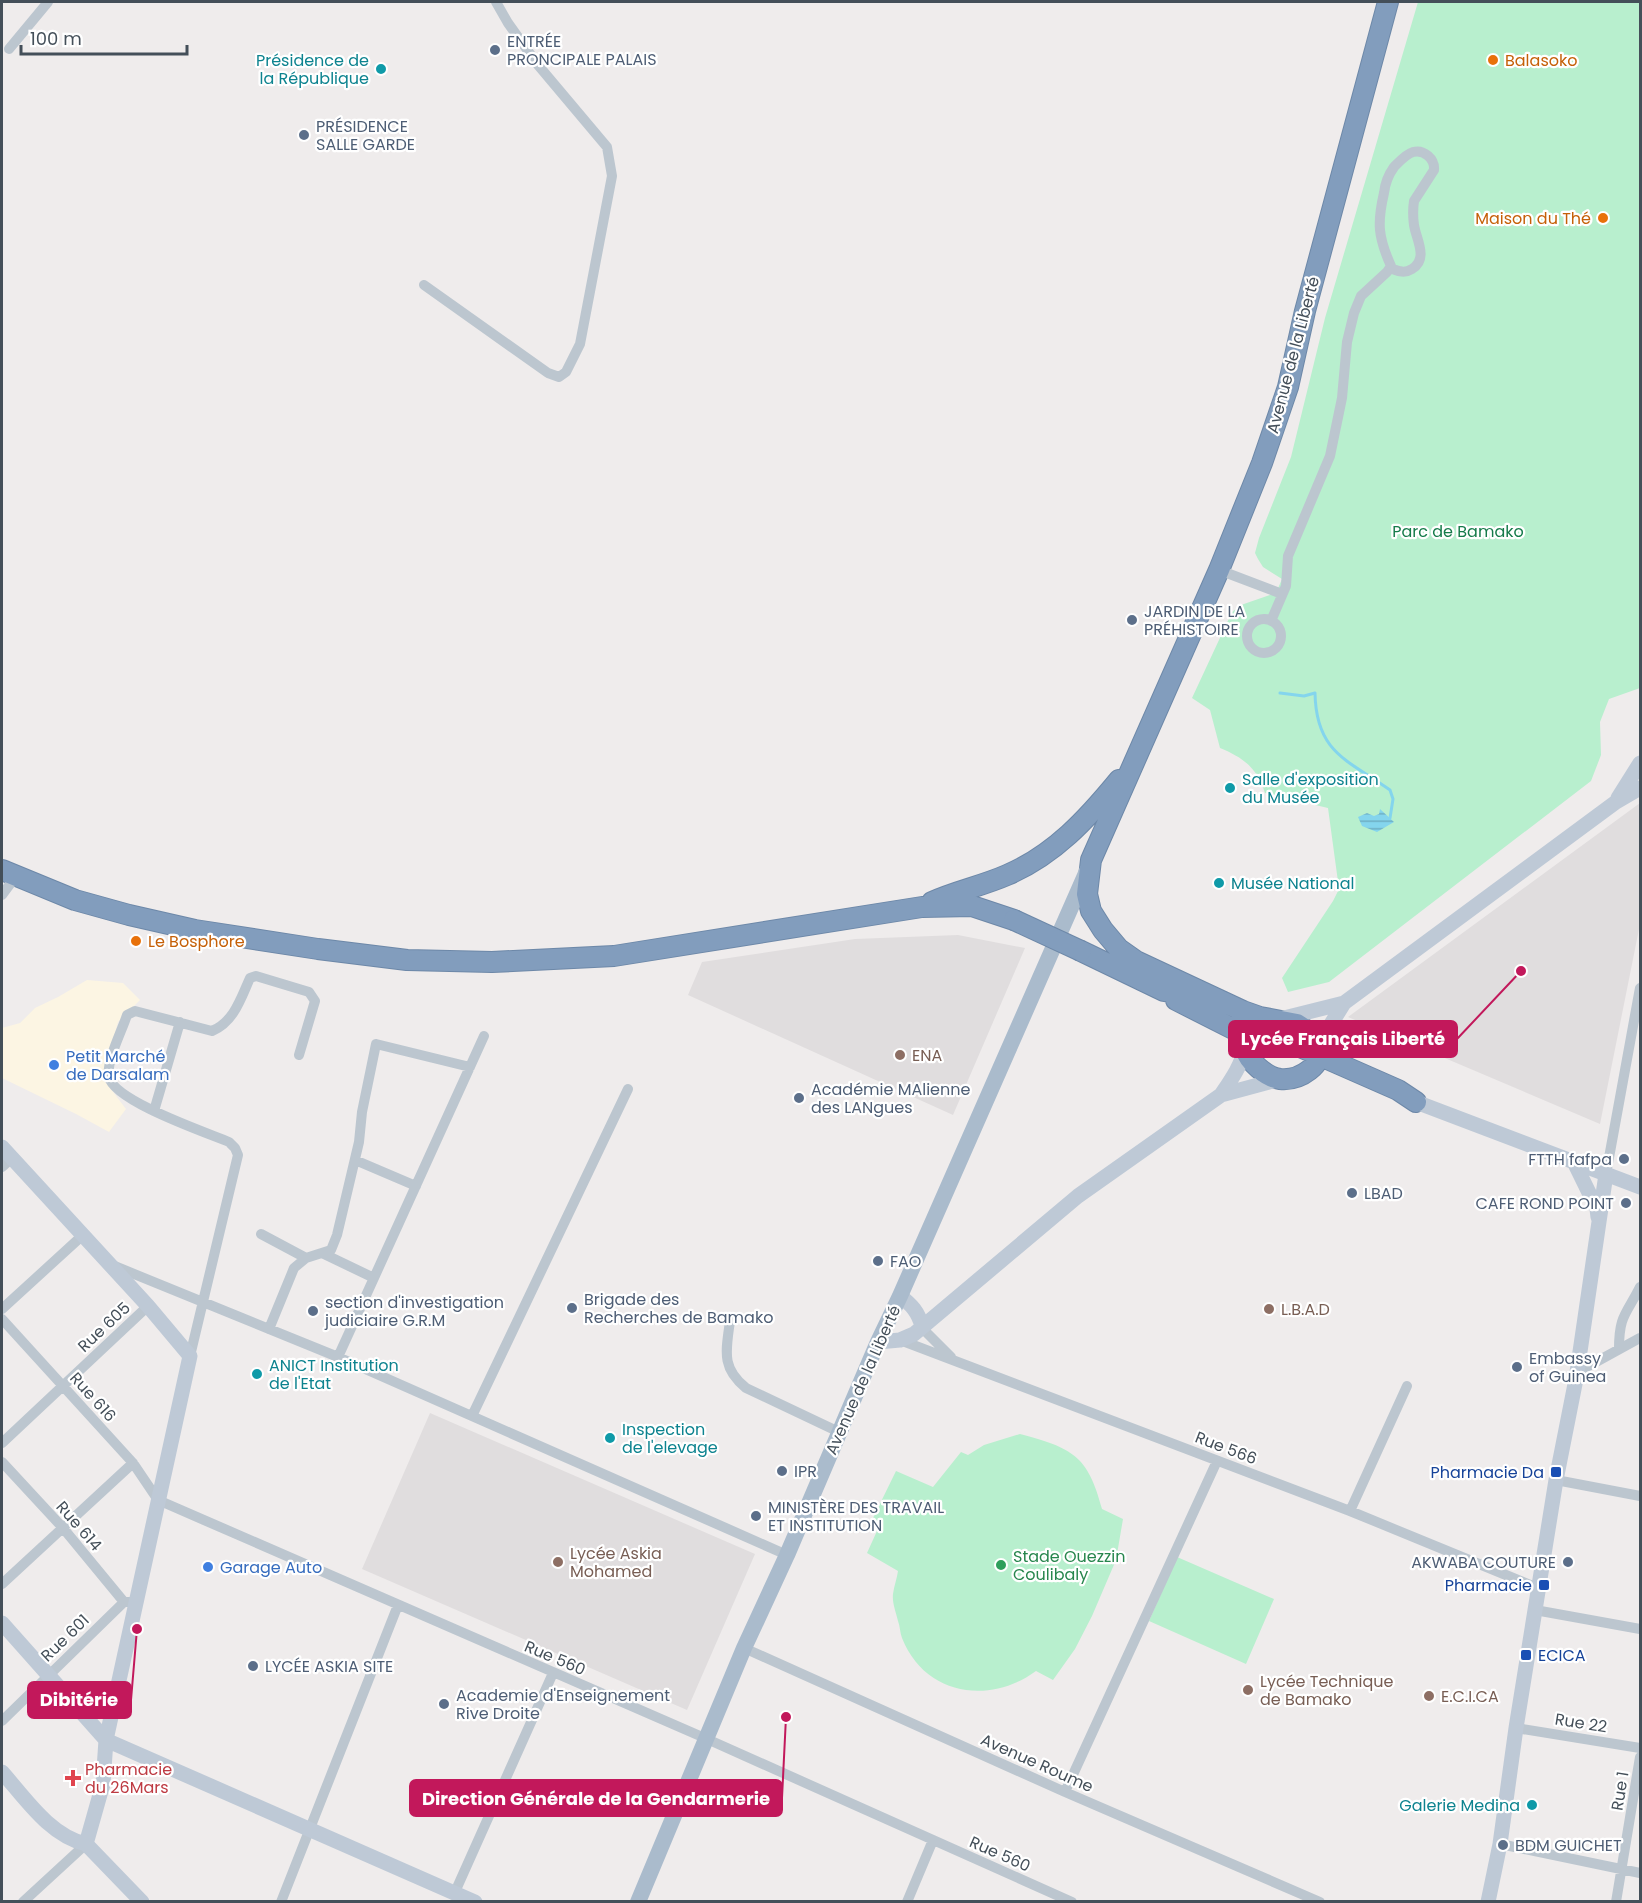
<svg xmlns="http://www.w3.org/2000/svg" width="1642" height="1903" font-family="Poppins,sans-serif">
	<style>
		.commercial { fill: #fcf5e3 }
		.education { fill: #e0ddde }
		.park { fill: #b8efce }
		.water { fill: url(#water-rules) }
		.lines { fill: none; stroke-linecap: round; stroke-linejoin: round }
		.stream { stroke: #84d5ed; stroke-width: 3 }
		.highway-casing { stroke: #6d88a8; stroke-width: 22 }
		.street { stroke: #bcc6cf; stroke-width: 10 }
		.secondary { stroke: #bec9d6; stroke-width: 15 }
		.primary { stroke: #abc; stroke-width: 16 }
		.highway { stroke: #829dbd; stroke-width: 20 }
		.highway-bridge-casing { stroke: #6d88a8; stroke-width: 22; stroke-linecap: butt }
		.highway-bridge { stroke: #829dbd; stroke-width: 20 }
		.service-dot { fill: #5c6f8a; stroke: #fff; stroke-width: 2 }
		.food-dot { fill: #e8710a; stroke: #fff; stroke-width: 2 }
		.culture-dot { fill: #0f9aa8; stroke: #fff; stroke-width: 2 }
		.education-dot { fill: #8d6e63; stroke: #fff; stroke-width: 2 }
		.shop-dot { fill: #3f7fe0; stroke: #fff; stroke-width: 2 }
		.transit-dot { fill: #1a4fb4; stroke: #fff; stroke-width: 2 }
		.leisure-dot { fill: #2e9e5b; stroke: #fff; stroke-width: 2 }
		.health-dot { fill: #e0444e; stroke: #fff; stroke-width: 2 }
		.labels { text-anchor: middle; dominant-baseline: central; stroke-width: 4.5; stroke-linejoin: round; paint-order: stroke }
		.service-label { font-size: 16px; fill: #4e5e75; stroke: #fff; text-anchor: start }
		.culture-label { font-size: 16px; fill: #0d838f; stroke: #fff; text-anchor: start }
		.food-label { font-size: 16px; fill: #c56008; stroke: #fff; text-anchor: start }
		.street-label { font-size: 16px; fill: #444f59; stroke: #fff }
		.park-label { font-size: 16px; fill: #157b4a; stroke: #fff }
		.education-label { font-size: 16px; fill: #785e54; stroke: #fff; text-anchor: start }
		.shop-label { font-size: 16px; fill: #366cbe; stroke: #fff; text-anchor: start }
		.transit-label { font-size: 16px; fill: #164399; stroke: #fff; text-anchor: end }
		.leisure-label { font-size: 16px; fill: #27864d; stroke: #fff; text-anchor: start }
		.health-label { font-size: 16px; fill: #be3a42; stroke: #fff; text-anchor: start }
		.leader { fill: none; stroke: #c2185b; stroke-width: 2 }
		.callout-dot { fill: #c2185b; stroke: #fff; stroke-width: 2 }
		.callout { fill: #c2185b; stroke: #c2185b; stroke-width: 2 }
		.callout-label { font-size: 18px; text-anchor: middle; font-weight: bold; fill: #fff }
	</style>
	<defs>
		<pattern id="water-rules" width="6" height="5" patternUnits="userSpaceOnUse" patternTransform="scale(1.5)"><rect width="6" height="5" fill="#84d5ed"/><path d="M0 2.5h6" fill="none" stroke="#6eafc3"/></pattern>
	</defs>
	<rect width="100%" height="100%" fill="#efecec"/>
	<path class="commercial" d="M87 980 123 983 140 1000 118 1022 110 1051 104 1080 126 1109 109 1132 76 1114 2 1078V1028L20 1023 35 1008 58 997Z"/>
	<path class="education" d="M1640 803V924L1600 1124 1348 1017Z
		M958 935 1025 948 953 1115 688 995 702 962 855 939Z
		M430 1413 755 1554 687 1710 362 1569Z"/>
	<path class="park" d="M1418 2H1640V688L1609 699 1600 722 1601 755 1591 781 1329 982 1288 992 1282 978 1333 901 1339 889 1328 808 1265 793C1257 768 1244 758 1220 748L1210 710 1192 698 1232 612 1241 605 1276 593 1282 579 1263 567 1258 559 1255 553 1259 538 1291 457 1325 318Z
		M1020 1434C1072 1448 1088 1455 1102 1509L1123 1519 1116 1560 1092 1616 1075 1649 1053 1680 1036 1671C990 1705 925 1696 902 1638 900 1633 900 1626 898 1621 896 1612 892 1603 893 1594 894 1586 897 1578 898 1571L867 1553 877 1531 873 1518 896 1471 933 1487 961 1452 968 1455 984 1445Z
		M1177 1557 1274 1599 1246 1664 1149 1621Z"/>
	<path class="water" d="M1380 809 1394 822 1377 832 1362 826 1358 817 1367 813 1374 816 1379 814Z"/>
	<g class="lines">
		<path class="stream" d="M1280 693 1304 696 1315 693C1316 753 1348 760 1390 790L1393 799 1390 818"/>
		<g class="highway-casing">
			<path id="highway" d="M2 870 75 900 129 915 195 930 318 949 407 960 492 962 614 956 922 907 972 906 1014 920
				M932 902C956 891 982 886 1007 875 1054 855 1087 819 1119 780
				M1081 951 1164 991 1182 994 1193 999
				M1176 1000 1251 1038
				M1241 1021 1398 1090 1416 1102
				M1245 1035C1245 1039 1244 1045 1245 1049 1249 1062 1266 1077 1280 1079 1300 1081 1324 1065 1321 1044
				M1340 1064 1315 1036 1297 1024 1260 1017 1243 1011 1136 961 1119 949 1103 930 1091 911 1087 894 1091 860 1219 570 1262 463 1288 387 1305 311 1388 2"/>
		</g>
		<path class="street" d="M9 49 48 2
			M424 285 548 373 559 377 566 372 580 344 612 176 607 147 538 65 508 23 496 2
			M1219 570 1282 594
			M1247 636a17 17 0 1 1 34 0a17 17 0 1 1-34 0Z
			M1271 621 1286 586 1288 556 1330 456 1342 398 1347 342 1354 313 1361 296 1387 272 1391 266C1378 237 1377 223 1384 193 1385 184 1389 174 1394 167 1399 162 1406 154 1413 152 1424 149 1435 159 1434 170L1414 201C1413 208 1413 218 1414 225 1416 239 1429 259 1412 269 1404 274 1398 271 1390 268
			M2 895 16 876
			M154 1111 180 1022
			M355 1160 416 1186
			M2 1167 12 1158
			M1606 1174 1640 988
			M261 1234 306 1258
			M324 1254 374 1278
			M112 1265 338 1357 787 1555
			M2 1309 83 1235
			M2 1319 133 1463 158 1500 707 1739 1072 1902
			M730 1321C726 1351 721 1368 746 1388L839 1432
			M922 1326 927 1333 951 1357
			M269 1329 294 1268 306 1258 331 1250 337 1235 359 1142 362 1112 376 1044 470 1067
			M900 1340 1350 1511 1540 1589
			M1619 1349C1619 1315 1626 1315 1640 1287
			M190 1356 238 1155 235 1148 229 1142C205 1132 114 1101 109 1077 106 1061 122 1031 127 1015L135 1011 212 1031C234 1022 241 998 250 978L256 976 309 992 315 1001 299 1055
			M338 1357 484 1036
			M1576 1379 1585 1368 1640 1338
			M472 1416 628 1089
			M2 1443 148 1306
			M2 1462 63 1528 124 1602H136
			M1556 1480 1640 1496
			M1350 1511 1407 1386
			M2 1584 133 1463
			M1535 1610 1640 1629
			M744 1648 1065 1792 1320 1902
			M2 1721 124 1602
			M1516 1728 1640 1748
			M1065 1792 1217 1461
			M1500 1844 1640 1873
			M455 1892 553 1673
			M23 1902 86 1844
			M281 1902 398 1605
			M907 1902 933 1840
			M1616 1902 1640 1757"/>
		<path class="secondary" d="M1618 798 1640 763
			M1280 1019 1344 1003
			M1320 1042 1344 1003 1616 802 1640 788
			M1221 1095C1231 1080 1241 1066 1245 1049
			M1416 1102 1640 1187
			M2 1147 148 1306 190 1356 106 1740 103 1784 86 1844
			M1574 1162 1597 1209 1598 1217
			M900 1296C912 1305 918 1312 922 1326
			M878 1342 900 1340 914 1334 1078 1196 1221 1095 1280 1079
			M2 1623 106 1740 475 1902
			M2 1772C25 1798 50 1836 86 1844
			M86 1844 142 1902
			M1488 1902 1500 1844 1516 1728 1556 1480 1576 1379 1606 1174"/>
		<path class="primary" d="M638 1902 744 1648 787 1555 878 1342 900 1296 1087 871"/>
		<use href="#highway" class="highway"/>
		<g class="highway-bridge-casing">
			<path id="highway-bridge" d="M1014 920 1081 951"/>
		</g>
		<use href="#highway-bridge" class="highway-bridge"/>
	</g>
	<g class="service-dot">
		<circle cx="495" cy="50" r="6"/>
		<circle cx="304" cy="135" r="6"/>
		<circle cx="1132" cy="620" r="6"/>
		<circle cx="799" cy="1098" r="6"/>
		<circle cx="1624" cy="1159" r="6"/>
		<circle cx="1352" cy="1193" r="6"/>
		<circle cx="1626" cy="1203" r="6"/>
		<circle cx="878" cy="1261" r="6"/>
		<circle cx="572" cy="1308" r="6"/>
		<circle cx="313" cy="1311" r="6"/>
		<circle cx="1517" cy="1367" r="6"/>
		<circle cx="782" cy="1471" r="6"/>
		<circle cx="756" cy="1516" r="6"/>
		<circle cx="1568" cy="1562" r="6"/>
		<circle cx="253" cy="1666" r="6"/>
		<circle cx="444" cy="1704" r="6"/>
		<circle cx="1503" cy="1845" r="6"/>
	</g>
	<g class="food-dot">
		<circle cx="1493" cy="60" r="6"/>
		<circle cx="1603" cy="218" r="6"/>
		<circle cx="136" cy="941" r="6"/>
	</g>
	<g class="culture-dot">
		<circle cx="381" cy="69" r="6"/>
		<circle cx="1230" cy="788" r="6"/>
		<circle cx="1219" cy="883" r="6"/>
		<circle cx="257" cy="1374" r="6"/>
		<circle cx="610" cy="1438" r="6"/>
		<circle cx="1532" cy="1805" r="6"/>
	</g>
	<g class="education-dot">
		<circle cx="900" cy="1055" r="6"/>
		<circle cx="1269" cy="1309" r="6"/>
		<circle cx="558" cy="1562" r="6"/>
		<circle cx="1248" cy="1690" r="6"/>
		<circle cx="1429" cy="1696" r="6"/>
	</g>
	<g class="shop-dot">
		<circle cx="54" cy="1065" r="6"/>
		<circle cx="208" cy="1567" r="6"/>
	</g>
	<g class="transit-dot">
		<rect x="1550" y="1466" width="12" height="12" rx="3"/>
		<rect x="1538" y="1579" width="12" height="12" rx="3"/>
		<rect x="1520" y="1649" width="12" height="12" rx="3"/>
	</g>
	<circle class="leisure-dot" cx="1001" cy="1565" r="6"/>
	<path class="health-dot" d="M70 1769h6v6h6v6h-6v6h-6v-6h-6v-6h6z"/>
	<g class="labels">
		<g class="service-label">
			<text x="507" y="41">ENTRÉE<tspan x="507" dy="18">PRONCIPALE PALAIS</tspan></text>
			<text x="316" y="126">PRÉSIDENCE<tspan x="316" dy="18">SALLE GARDE</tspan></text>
			<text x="1144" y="611">JARDIN DE LA<tspan x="1144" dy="18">PRÉHISTOIRE</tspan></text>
			<text x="811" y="1089">Académie MAlienne<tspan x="811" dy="18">des LANgues</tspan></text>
			<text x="1612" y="1159" text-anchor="end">FTTH fafpa</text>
			<text x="1364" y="1193">LBAD</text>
			<text x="1614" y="1203" text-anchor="end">CAFE ROND POINT</text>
			<text x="890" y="1261">FAO</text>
			<text x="584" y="1299">Brigade des<tspan x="584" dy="18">Recherches de Bamako</tspan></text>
			<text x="325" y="1302">section d'investigation<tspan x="325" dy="18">judiciaire G.R.M</tspan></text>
			<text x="1529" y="1358">Embassy<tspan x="1529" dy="18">of Guinea</tspan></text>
			<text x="794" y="1471">IPR</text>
			<text x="768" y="1507">MINISTÈRE DES TRAVAIL<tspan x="768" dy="18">ET INSTITUTION</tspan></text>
			<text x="1556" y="1562" text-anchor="end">AKWABA COUTURE</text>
			<text x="265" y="1666">LYCÉE ASKIA SITE</text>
			<text x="456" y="1695">Academie d'Enseignement<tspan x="456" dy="18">Rive Droite</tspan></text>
			<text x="1515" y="1845">BDM GUICHET</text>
		</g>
		<g class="culture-label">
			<text x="369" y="60" text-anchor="end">Présidence de<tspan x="369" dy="18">la République</tspan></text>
			<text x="1242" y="779">Salle d'exposition<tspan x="1242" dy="18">du Musée</tspan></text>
			<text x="1231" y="883">Musée National</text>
			<text x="269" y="1365">ANICT Institution<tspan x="269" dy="18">de l'Etat</tspan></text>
			<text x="622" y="1429">Inspection<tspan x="622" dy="18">de l'elevage</tspan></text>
			<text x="1520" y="1805" text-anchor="end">Galerie Medina</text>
		</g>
		<g class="food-label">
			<text x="1505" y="60">Balasoko</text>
			<text x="1591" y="218" text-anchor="end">Maison du Thé</text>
			<text x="148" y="941">Le Bosphore</text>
		</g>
		<g class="street-label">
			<text transform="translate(1293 355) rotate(-75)">Avenue de la Liberté</text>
			<text transform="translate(104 1327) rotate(-43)">Rue 605</text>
			<text transform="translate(863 1380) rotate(-66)">Avenue de la Liberté</text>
			<text transform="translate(93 1397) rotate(48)">Rue 616</text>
			<text transform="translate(1226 1448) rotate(21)">Rue 566</text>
			<text transform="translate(79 1526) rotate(49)">Rue 614</text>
			<text transform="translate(65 1638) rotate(-44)">Rue 601</text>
			<text transform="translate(555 1658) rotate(23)">Rue 560</text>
			<text transform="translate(1581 1723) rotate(9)">Rue 22</text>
			<text transform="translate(1037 1763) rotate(24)">Avenue Roume</text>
			<text transform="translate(1620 1791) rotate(-81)">Rue 1</text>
			<text transform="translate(1000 1854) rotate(24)">Rue 560</text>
		</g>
		<g class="park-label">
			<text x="1458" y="531">Parc de Bamako</text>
		</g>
		<g class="education-label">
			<text x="912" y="1055">ENA</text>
			<text x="1281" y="1309">L.B.A.D</text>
			<text x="570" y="1553">Lycée Askia<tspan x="570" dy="18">Mohamed</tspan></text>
			<text x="1260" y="1681">Lycée Technique<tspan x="1260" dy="18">de Bamako</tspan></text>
			<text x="1441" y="1696">E.C.I.CA</text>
		</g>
		<g class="shop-label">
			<text x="66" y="1056">Petit Marché<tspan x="66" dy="18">de Darsalam</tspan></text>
			<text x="220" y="1567">Garage Auto</text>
		</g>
		<g class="transit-label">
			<text x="1544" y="1472">Pharmacie Da</text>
			<text x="1532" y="1585">Pharmacie</text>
			<text x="1538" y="1655" text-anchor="start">ECICA</text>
		</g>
		<g class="leisure-label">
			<text x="1013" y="1556">Stade Ouezzin<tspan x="1013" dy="18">Coulibaly</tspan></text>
		</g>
		<g class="health-label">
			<text x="85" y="1769">Pharmacie<tspan x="85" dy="18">du 26Mars</tspan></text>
		</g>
	</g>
	<path class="leader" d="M1521 971L1457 1039M137 1629L131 1700M786 1717L782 1798"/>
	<g class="callout-dot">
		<circle cx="1521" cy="971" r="6"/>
		<circle cx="137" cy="1629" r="6"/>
		<circle cx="786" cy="1717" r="6"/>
	</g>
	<g class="callout">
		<rect x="1229" y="1021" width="228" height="36" rx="6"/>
		<rect x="28" y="1682" width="103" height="36" rx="6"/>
		<rect x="410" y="1780" width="372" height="36" rx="6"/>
	</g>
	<g class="callout-label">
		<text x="1343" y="1045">Lycée Français Liberté</text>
		<text x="79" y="1706">Dibitérie</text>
		<text x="596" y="1805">Direction Générale de la Gendarmerie</text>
	</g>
	<rect width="1642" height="1903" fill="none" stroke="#444f59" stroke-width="6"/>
	<path d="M21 45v9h166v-9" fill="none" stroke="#444f59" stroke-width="3"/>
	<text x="30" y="45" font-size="18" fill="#444f59" stroke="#ffffff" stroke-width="4.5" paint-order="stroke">100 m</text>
</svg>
